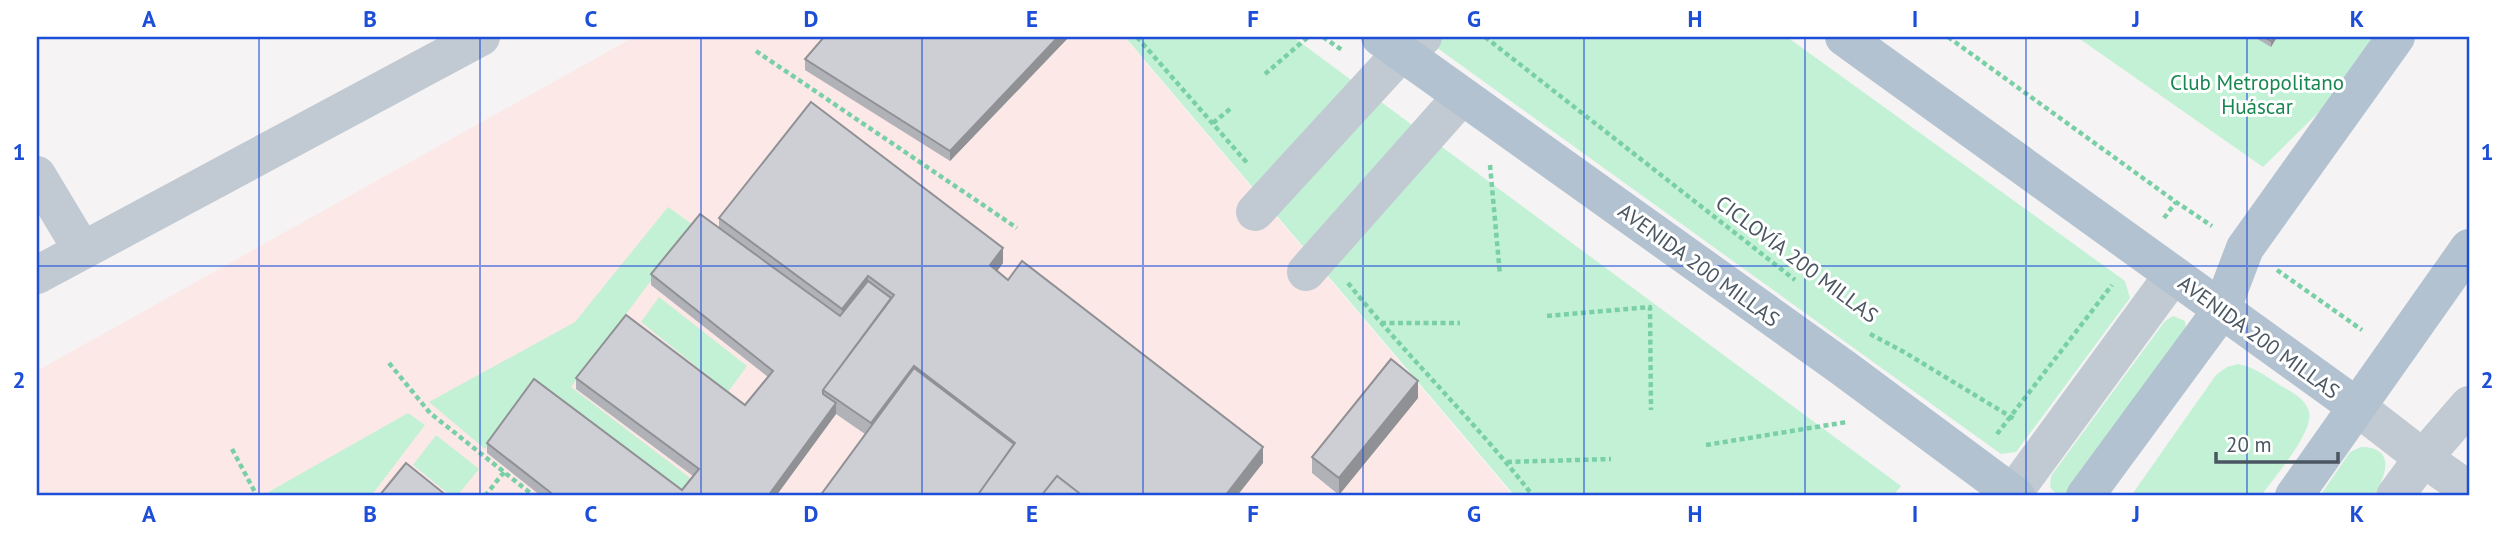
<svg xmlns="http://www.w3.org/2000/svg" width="2506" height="533" font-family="'PT Sans',sans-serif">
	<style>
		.medical { fill: #fce8e6 }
		.green { fill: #c3f1d5 }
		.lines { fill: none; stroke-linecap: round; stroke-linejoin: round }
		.path { stroke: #7ad0a6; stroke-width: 4.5; stroke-dasharray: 5 3.5; stroke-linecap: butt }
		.minor { stroke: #c1cad2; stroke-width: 38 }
		.major { stroke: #b3c2d1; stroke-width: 38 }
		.wall { fill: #b0b2b7 }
		.shaded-wall { fill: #909195 }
		.building { fill: #cdcfd5; stroke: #909195; stroke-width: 2 }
		.grid { fill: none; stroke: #1d4ed8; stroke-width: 2; stroke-opacity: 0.55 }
		.labels { text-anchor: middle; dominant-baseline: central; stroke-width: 6; stroke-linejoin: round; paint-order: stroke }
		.park-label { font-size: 21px; fill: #17864f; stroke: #fff }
		.street-label { font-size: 21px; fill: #4a5661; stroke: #fff }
		.neatline { fill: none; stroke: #1d4ed8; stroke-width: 2.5 }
		.grid-label { font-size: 23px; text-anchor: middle; font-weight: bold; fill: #1d4ed8 }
	</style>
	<rect width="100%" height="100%" fill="#f5f3f3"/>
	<path class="medical" d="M634 37H1124L1513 496H37V371Z"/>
	<path class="green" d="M1125 37H1293L1901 486 1893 496H1515Z
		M1422 37H1787L2125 281 2130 298 2016 452 2001 454Z
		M2077 37H2374L2329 102 2263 167Z
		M668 207 693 225 571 387 694 481 685 492 537 381 485 449 429 402 575 322Z
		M659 297 747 366 728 392 641 322Z
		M2173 316 2185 321 2186 329 2068 495C2059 497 2055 494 2050 487L2051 476 2165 321Z
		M2238 364C2255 367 2267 377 2281 386 2292 392 2306 399 2309 412 2314 433 2273 478 2261 496H2131L2216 375 2227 367Z
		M408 413 425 425 371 496H266L265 494Z
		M436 435 479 469 457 496H451L413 465Z
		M2361 447C2397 447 2386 477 2373 496H2320L2350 452Z"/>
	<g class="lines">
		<path class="path" d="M1137 37 1248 164
			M1323 37 1342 50
			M1485 37 1795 280
			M1948 37 2176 202 2212 226
			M756 51 1017 228
			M1265 74 1308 37
			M1213 123 1230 109
			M1490 165 1500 275
			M2164 218 2176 202
			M2277 270 2362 330
			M1348 283C1407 357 1476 422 1533 496
			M1547 316 1650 307 1651 410
			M1381 323H1460
			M1870 334 1904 352 2016 420
			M389 363 430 413 534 496
			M1997 434 2112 285
			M1706 445 1847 422
			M232 449 257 496
			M1507 462 1611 459
			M485 496 504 472"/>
		<path class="minor" d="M37 175 82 250
			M1255 212 1402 52 1423 37
			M1306 272 1462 96
			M37 275 481 37
			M2357 407 2423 458 2469 490
			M2011 496 2173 275
			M2395 496 2423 458 2469 405"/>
		<path class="major" d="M1380 37 1842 367 2016 496
			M1844 37 2357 407
			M2085 496 2221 311 2245 248 2396 37
			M2294 496 2469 248"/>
	</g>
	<path class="wall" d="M1067 37V39L950 161 805 70V59Z
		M2254 37H2277L2271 47Z
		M719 218 1003 263 997 271 1008 280 1263 463 865 434 836 414 776 496H541L487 453V443L682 490 693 476 576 389V378L745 405 768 377 651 285V274L719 228Z
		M1418 398 1339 495 1312 473V457Z"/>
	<path class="shaded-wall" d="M1058 37H1067V39L950 161V151Z
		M2274 37H2277L2271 47V41Z
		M1003 248V263L990 281V265Z
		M868 276V291L842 325V309Z
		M914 366V382L871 438V423Z
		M1418 381V398L1339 495V478Z
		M836 403V414L776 496H768Z
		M1263 447V463L1237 496H1225Z"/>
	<path class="building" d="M824 37H1058L950 151 805 59Z
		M2264 37H2274L2271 41Z
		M811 102 1003 248 990 265 1008 280 1022 261 1263 447 1225 496H1083L1057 476 1041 496H977L1015 443 914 366 871 423 823 390 894 295 868 276 842 309 719 218Z
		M700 214 840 316 868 281 891 298 823 390V394L836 403 768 496H555L487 443 534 379 682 490 699 469 576 378 626 315 745 405 773 371 651 274Z
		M1391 359 1418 381 1339 478 1312 457Z
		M914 368 1014 444 977 496H820Z
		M406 463 447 496H379Z
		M1057 476 1083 496H1041Z"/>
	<path class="grid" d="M259 37V496M480 37V496M701 37V496M922 37V496M1143 37V496M1363 37V496M1584 37V496M1805 37V496M2026 37V496M2247 37V496M37 266H2469"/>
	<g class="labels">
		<g class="park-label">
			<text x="2257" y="82">Club Metropolitano<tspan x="2257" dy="24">Huáscar</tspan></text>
		</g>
		<g class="street-label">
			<text transform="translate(1797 259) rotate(37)">CICLOVÍA 200 MILLAS</text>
			<text transform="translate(1699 265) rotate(36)">AVENIDA 200 MILLAS</text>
			<text transform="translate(2259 337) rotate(36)">AVENIDA 200 MILLAS</text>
		</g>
	</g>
	<rect width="2506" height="533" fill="none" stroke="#ffffff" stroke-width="77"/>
	<path d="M2216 452v10h122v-10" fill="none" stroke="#4a5661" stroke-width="3.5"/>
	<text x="2226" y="452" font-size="21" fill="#4a5661" stroke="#ffffff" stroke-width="5" paint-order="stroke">20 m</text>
	<rect x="38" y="38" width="2430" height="456" class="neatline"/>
	<g class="grid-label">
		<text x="149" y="27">A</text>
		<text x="370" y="27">B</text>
		<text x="591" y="27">C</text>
		<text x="811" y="27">D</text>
		<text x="1032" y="27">E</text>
		<text x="1253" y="27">F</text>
		<text x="1474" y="27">G</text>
		<text x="1695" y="27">H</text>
		<text x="1915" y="27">I</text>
		<text x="2136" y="27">J</text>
		<text x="2357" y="27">K</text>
		<text x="19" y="160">1</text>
		<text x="2487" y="160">1</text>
		<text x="19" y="388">2</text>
		<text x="2487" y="388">2</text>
		<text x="149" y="522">A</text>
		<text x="370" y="522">B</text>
		<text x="591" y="522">C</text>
		<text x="811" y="522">D</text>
		<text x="1032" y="522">E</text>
		<text x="1253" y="522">F</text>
		<text x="1474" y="522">G</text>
		<text x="1695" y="522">H</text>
		<text x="1915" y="522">I</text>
		<text x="2136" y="522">J</text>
		<text x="2357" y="522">K</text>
	</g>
</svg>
